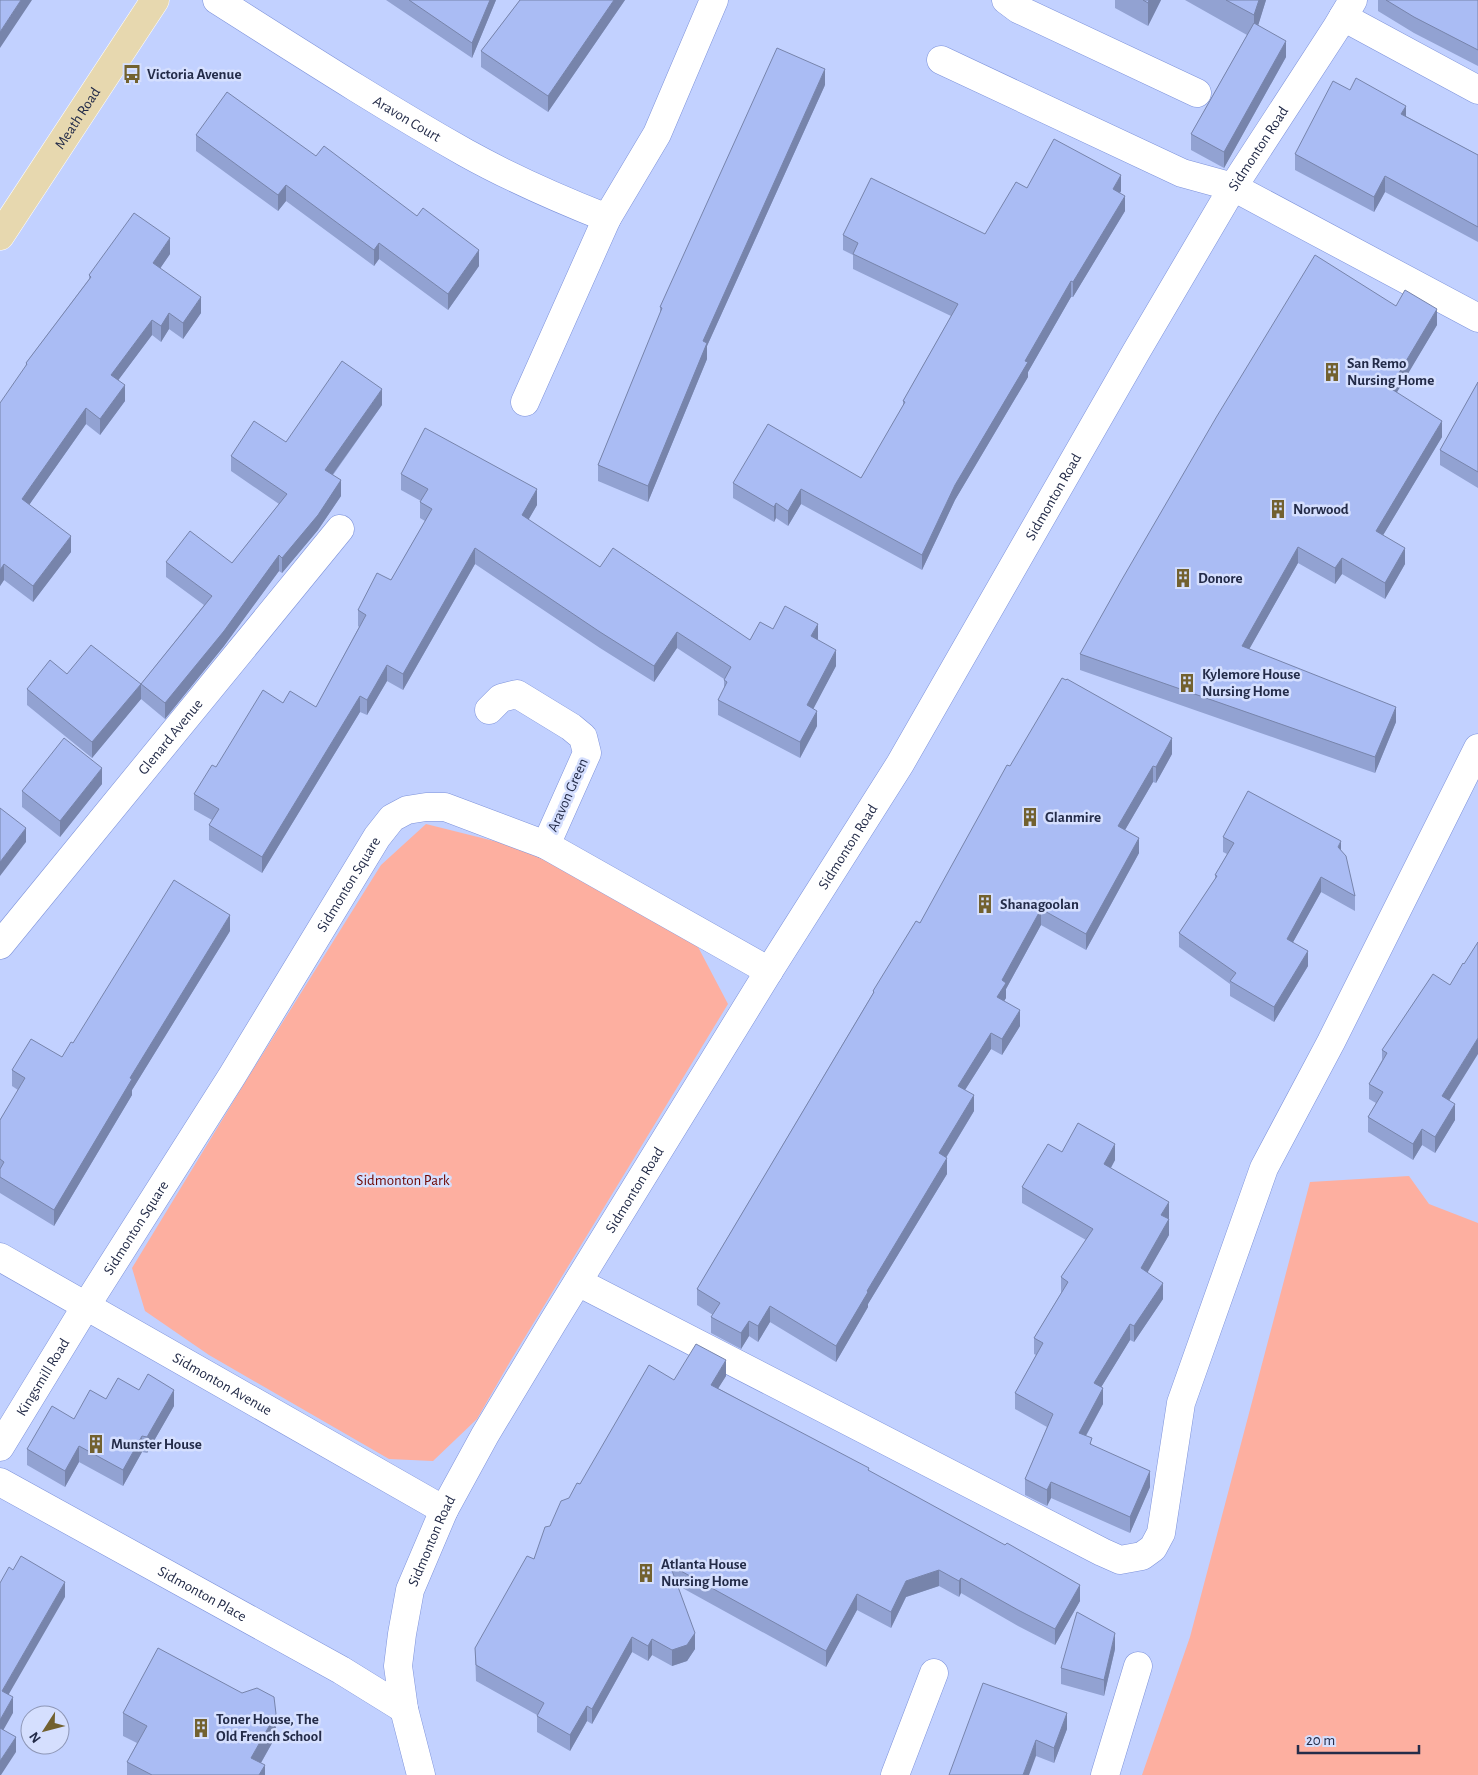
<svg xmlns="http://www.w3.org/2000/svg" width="1478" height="1775" font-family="'Alegreya Sans',sans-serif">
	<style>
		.green { fill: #fdafa0 }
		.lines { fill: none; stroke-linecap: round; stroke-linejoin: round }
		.minor-casing { stroke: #7d92da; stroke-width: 29 }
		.major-casing { stroke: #fff; stroke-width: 29 }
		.minor { stroke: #fff; stroke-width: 28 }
		.major { stroke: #e7d8af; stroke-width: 28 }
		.wall { fill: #92a2d2 }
		.shaded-wall { fill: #7784ab }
		.building { fill: #aabcf4; stroke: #7784ab }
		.labels { text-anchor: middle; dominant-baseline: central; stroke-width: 5; stroke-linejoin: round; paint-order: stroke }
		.poi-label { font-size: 15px; font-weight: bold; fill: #242c49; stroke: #d5dffe; text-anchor: start }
		.street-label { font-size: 15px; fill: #242c49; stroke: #d5dffe }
		.park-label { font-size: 15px; fill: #6c0500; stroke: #d5dffe }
	</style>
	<rect width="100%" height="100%" fill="#c2d1ff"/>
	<path class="green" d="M426 824 534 851 697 945 728 1004 511 1360 477 1419 433 1461 389 1459 209 1355 145 1311 132 1268 244 1084 381 865Z
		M1409 1176 1429 1204 1478 1223V1775H1142L1190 1637 1310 1182Z"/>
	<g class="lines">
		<g class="minor-casing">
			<g id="minor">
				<path id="s1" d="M217 0C299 52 381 105 466 153 511 178 559 199 607 218"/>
				<path d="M1006 0 1018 9 1197 93"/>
				<path d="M1343 17 1478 90"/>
				<path d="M941 60 1182 173 1233 187 1478 318"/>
				<path d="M525 402 607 218 657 134 714 0"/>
				<path d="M489 710 501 698 517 694 571 727 583 737 587 753 546 845"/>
				<path id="s2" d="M0 945 340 529"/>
				<path id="s3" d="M0 1257 444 1510"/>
				<path d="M578 1282 1102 1552 1120 1560 1142 1556 1153 1548 1161 1533 1181 1403 1264 1168 1331 1042 1478 748"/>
				<path id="s4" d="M0 1447 86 1306 232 1076 377 837 392 818 407 810 426 807H445L546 845 769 971"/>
				<path id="s5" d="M0 1482 341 1670 404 1709"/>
				<path id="s6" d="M421 1775 404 1709 398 1666 402 1634 410 1590 444 1510 485 1435 553 1322 769 971 900 764 1136 352 1233 187 1337 27 1353 0"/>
				<path d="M895 1775 934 1673"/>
				<path d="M1105 1775 1138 1666"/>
			</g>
		</g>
		<g class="major-casing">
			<g id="major">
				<path id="s7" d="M0 236 155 0"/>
			</g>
		</g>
		<use href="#minor" class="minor"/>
		<use href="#major" class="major"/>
	</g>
	<path class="wall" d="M386 0H496L472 58Z
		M520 0H625L548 112 481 67V51Z
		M1114 0H1161L1148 26 1115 8V0Z
		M1185 0H1266L1258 25 1286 57 1224 168 1191 150V134L1247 35Z
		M1378 0H1478V66L1414 33 1378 11Z
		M825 85 707 346V359L648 502 598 481V465L660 314V307Z
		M1350 90 1406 116 1478 155V242L1385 192 1374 212 1295 170V154Z
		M196 135 316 156 417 216 479 266 448 310 379 259 374 266 286 201 278 211 196 151Z
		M1027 188 1121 191 1120 193 1125 211 1073 297H1071L1028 372V377L955 500 922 570 801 504 788 526 776 518 774 522 733 498V483L861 478 903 406V401L951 316 853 269V255L843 250V235L985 234Z
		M170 254 160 268 201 313 183 339 169 329 161 342 152 335 118 380 125 401 100 435 86 424 29 505 71 552 33 602 4 580 0 586 26 363 89 279V275Z
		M1396 306 1437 325 1396 392 1442 437 1383 535 1405 564 1385 599 1342 574 1335 584 1298 563 1249 649 1396 722 1375 773 1080 670V654Z
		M1478 382V488L1440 465V450Z
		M382 405 333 475 341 496 318 530 282 573 279 571 224 646 165 719 141 699 92 758 27 705V689L67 674 141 684 204 605 166 577V562L232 563 279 504 231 471V456L286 442Z
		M401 474 537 505 528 520 600 567 750 640 773 629 817 640 836 666 813 708 817 726 800 758 718 715V700L724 689V679L677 648 654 682 600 648 475 564 403 690 387 681 367 715 360 712 262 873 209 840V825L212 820 194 810V794L216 767 283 703 316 707 359 627 358 626V610L391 580 425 521 420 518V502L421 501 401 490Z
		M1172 754 1156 783 1153 782 1125 830 1139 853 1086 950 1041 925 1006 989V998L1004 1001 1020 1026 1002 1055 991 1049 965 1090 974 1111 946 1158 947 1174 868 1304V1307L836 1362 770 1322 758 1342 749 1336 741 1349 711 1333V1317L713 1315 697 1305V1289L873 993V991L920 923 1010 766Z
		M102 784 60 837 22 807V791Z
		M1223 837 1341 850 1355 896V911L1321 892 1293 942 1308 966 1274 1022 1230 996V984L1179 947V933L1215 879V875L1227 854 1223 852Z
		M230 931 132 1090V1095L54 1226 0 1193V1120L18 1090 12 1086V1070L62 1057 73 1043Z
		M1433 974 1449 1101 1455 1120 1435 1153 1422 1145 1413 1160 1368 1132V1117L1376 1103 1369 1099V1084L1382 1060V1050Z
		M1062 1152 1115 1160 1111 1168 1169 1218V1235L1147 1272 1163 1299 1134 1342 1130 1340 1101 1387 1103 1404 1086 1436 1092 1445 1150 1487 1130 1533 1051 1498 1047 1506 1025 1495V1479L1047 1427 1015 1409V1393L1036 1355 1034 1354V1338L1061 1293V1277L1086 1240 1022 1203V1187Z
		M726 1376 718 1388 869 1471 1080 1601 1055 1645 1018 1626 961 1593 959 1597 939 1586 906 1597 891 1628 857 1610 826 1667 677 1585 695 1649 687 1661 672 1666 652 1655 648 1661 632 1652 592 1724 587 1721 570 1751 537 1732V1715L476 1681 475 1648 534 1559 550 1526 569 1498 580 1484 674 1380Z
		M139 1390 174 1406 147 1453 142 1452 123 1486 79 1462 65 1487 27 1465V1449L106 1399Z
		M1115 1649 1104 1696 1061 1684V1668Z
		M983 1683 1067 1729 1054 1763 1036 1756Z
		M123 1713 276 1736 261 1763 265 1775H127V1762L137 1743 123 1736Z"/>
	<path class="shaded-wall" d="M21 0H32L0 48V32Z
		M490 0H496L472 58V43Z
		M614 0H625L548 112V96Z
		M1149 0H1161L1148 26V3Z
		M1259 0H1266L1254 39V15Z
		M1286 41V57L1224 168V152Z
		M825 69V85L707 346V359L648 502V486L703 341Z
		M1406 106V122L1401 114Z
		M1121 175V191L1113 204V189Z
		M1385 176V192L1374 212V197Z
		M286 185V201L278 211V195Z
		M1125 196V211L1073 297V282Z
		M170 238V254L153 279V263Z
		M379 243V259L374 266V250Z
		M479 250V266L448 310V294Z
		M1071 281V297L1028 372V377L955 500 922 570V555L955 485 1025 361Z
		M201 297V313L183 339V323Z
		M1437 309V325L1390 404V388Z
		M169 313V329L161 342V326Z
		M152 320V335L111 390V375Z
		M125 385V401L100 435V419Z
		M382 389V405L325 485V470Z
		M86 408V424L22 515V499Z
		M1442 421V437L1376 547V531Z
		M341 480V496L318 530 282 573V558Z
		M537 489V505L522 531V515Z
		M801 489V504L788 526V511Z
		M776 503V518L774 522V507Z
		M71 536V552L33 602V586Z
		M1298 547V563L1242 662V646Z
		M475 548V564L403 690V674Z
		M1405 548V564L1385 599V583Z
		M279 555V571L224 646 165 719V703Z
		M1342 558V574L1335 584V568Z
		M4 564V580L0 586V570Z
		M818 624V639L811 652V636Z
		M677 632V648L654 682V666Z
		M836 650V666L807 721V705Z
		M387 665V681L367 715V700Z
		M141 684V699L92 758V742Z
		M360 696V712L262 873V857Z
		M1396 707V722L1375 773V757Z
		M817 711V726L800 758V742Z
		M1172 738V754L1156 783V767Z
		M1153 766V782L1118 842V826Z
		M102 768V784L60 837V821Z
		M26 828V842L0 876V862Z
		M1139 838V853L1086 950V934Z
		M1341 841V856L1338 847Z
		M1321 877V892L1287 953V939Z
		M1041 909V925L1006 989V998L997 1013V997L1002 980Z
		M230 915V931L132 1090V1095L54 1226V1210L130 1078Z
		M1308 951V966L1274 1022V1007Z
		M1020 1010V1026L1002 1055V1039Z
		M991 1033V1049L958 1101V1086Z
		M1478 1038V1054L1442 1112V1096Z
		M974 1095V1111L939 1169V1153Z
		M1455 1104V1120L1435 1153V1137Z
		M1422 1129V1145L1413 1160V1144Z
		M1115 1144V1160L1104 1180V1164Z
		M947 1158V1174L868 1304V1307L836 1362V1346L867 1291Z
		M1169 1202V1218L1161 1230V1215Z
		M1169 1219V1235L1141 1284V1268Z
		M1163 1283V1299L1134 1342V1326Z
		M770 1306V1322L758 1342V1326Z
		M749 1321V1336L741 1349V1333Z
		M1130 1324V1340L1094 1399V1383Z
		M726 1360V1376L711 1400V1385Z
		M1103 1388V1404L1079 1448V1433Z
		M174 1390V1406L147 1453V1437Z
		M142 1436V1452L123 1486V1470Z
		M79 1446V1462L65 1487V1471Z
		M1150 1471V1487L1130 1533V1517Z
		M1051 1482V1498L1047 1506V1490Z
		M939 1570V1586L906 1597 891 1628V1612L906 1581Z
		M961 1578V1593L959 1597V1581Z
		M65 1582V1597L2 1706V1691Z
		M1080 1585V1601L1055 1645V1629Z
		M857 1594V1610L826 1667V1651Z
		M695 1633V1649L687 1661 672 1666V1650Z
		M1115 1633V1649L1104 1696V1680Z
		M632 1637V1652L592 1724V1709Z
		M652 1639V1655L648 1661V1646Z
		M13 1697V1713L0 1736V1720Z
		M587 1706V1721L570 1751V1735Z
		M1067 1713V1729L1054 1763V1748Z
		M276 1714V1736L254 1775 251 1758Z
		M16 1737V1752L1 1775H0V1761Z
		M1036 1740V1756L1029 1775H1023Z
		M265 1765V1775H259Z"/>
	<path class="building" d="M0 0H21L0 32Z
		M409 0H490L472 43Z
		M520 0H614L548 96 481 51Z
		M1143 0H1149L1148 3Z
		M1226 0H1259L1254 15Z
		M1386 0H1478V50L1414 17Z
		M1254 23 1286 41 1224 152 1191 134Z
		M777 48 825 69 703 341 707 343 648 486 598 465 662 308 660 307Z
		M1356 78 1406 106 1401 114 1478 155V227L1385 176 1374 197 1295 154 1333 81 1350 90Z
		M227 92 316 156 324 146 417 216 423 208 479 250 448 294 379 243 374 250 286 185 278 195 196 135Z
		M1054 139 1121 175 1113 189 1125 196 1073 282 1071 281 1025 361 1028 362 955 485 922 555 801 489 788 511 776 503 774 507 733 483 768 424 861 478 905 402 903 401 958 304 853 254 858 243 843 235 871 178 985 234 1016 182 1027 188Z
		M134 213 170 238 153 263 201 297 183 323 169 313 161 326 152 320 111 375 125 385 100 419 86 408 22 499 71 536 33 586 4 564 0 570V403L27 364 26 363 91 277 89 275Z
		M1315 255 1396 306 1405 290 1437 309 1390 388 1442 421 1376 531 1405 548 1385 583 1342 558 1335 568 1298 547 1242 646 1396 707 1375 757 1080 654 1121 581 1217 416Z
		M342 361 382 389 325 470 341 480 318 515 282 558 279 555 224 631 165 703 141 684 212 596 166 562 190 531 232 563 287 494 231 456 254 421 286 442Z
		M1478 382V472L1440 450Z
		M425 428 537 489 522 515 600 567 613 548 750 640 760 622 773 629 785 606 818 624 811 636 836 650 807 705 817 711 800 742 718 700 727 682 724 680 731 667 677 632 654 666 600 632 475 548 403 674 387 665 367 700 360 696 262 857 209 825 219 809 194 794 212 765 216 767 263 690 283 703 290 691 316 707 366 615 358 610 377 573 391 580 432 509 420 502 428 489 401 474Z
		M91 645 141 684 92 742 27 689 50 660 67 674Z
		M1062 678 1066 680 1067 679 1172 738 1156 767 1153 766 1118 826 1139 838 1086 934 1041 909 1002 980 1006 983 997 997 1020 1010 1002 1039 991 1033 958 1086 974 1095 939 1153 947 1158 867 1291 868 1292 836 1346 770 1306 758 1326 749 1321 741 1333 711 1317 720 1303 697 1289 874 992 873 991 916 921 920 923 1007 765 1010 766Z
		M64 738 102 768 60 821 22 791Z
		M1248 791 1341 841 1338 847 1346 856 1355 896 1321 877 1287 939 1308 951 1274 1007 1230 981 1236 973 1179 933 1217 876 1215 875 1234 843 1223 837Z
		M0 808 26 828 0 862Z
		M174 880 230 915 130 1078 132 1079 54 1210 0 1177V1169L4 1162 0 1159V1120L25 1078 12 1070 31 1039 62 1057 71 1042 73 1043Z
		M1478 942V1038L1442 1096 1455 1104 1435 1137 1422 1129 1413 1144 1368 1117 1383 1092 1369 1084 1387 1053 1382 1050 1433 974 1450 985 1463 963 1464 964Z
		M1078 1123 1115 1144 1104 1164 1169 1202 1161 1215 1169 1219 1141 1268 1163 1283 1134 1326 1130 1324 1094 1383 1103 1388 1079 1433 1092 1438 1090 1444 1150 1471 1130 1517 1051 1482 1047 1490 1025 1479 1053 1414 1015 1393 1043 1343 1034 1338 1068 1282 1061 1277 1093 1229 1022 1187 1048 1144 1062 1152Z
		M696 1344 726 1360 711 1385 869 1468 868 1470 1005 1545 1007 1543 1080 1585 1055 1629 1018 1610 961 1578 959 1581 939 1570 906 1581 891 1612 857 1594 826 1651 670 1565 695 1633 687 1645 672 1650 652 1639 648 1646 632 1637 592 1709 587 1706 570 1735 537 1716 544 1703 476 1665 475 1648 527 1556 534 1559 545 1527 550 1526 561 1501 569 1498 577 1483 580 1484 649 1365 674 1380Z
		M148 1374 174 1390 147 1437 142 1436 123 1470 79 1446 65 1471 27 1449 52 1406 74 1419 90 1390 106 1399 118 1378 139 1390Z
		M21 1556 65 1582 2 1691 13 1697 0 1720V1583L9 1567 13 1570Z
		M1077 1612 1115 1633 1104 1680 1061 1668Z
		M158 1648 242 1693 257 1688 274 1697 276 1714 251 1758 265 1765 259 1775H152L127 1762 147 1726 123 1713Z
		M983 1683 1067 1713 1054 1748 1036 1740 1023 1775H949Z
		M0 1728 16 1737 0 1761Z"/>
	<defs>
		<g id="bus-bare" transform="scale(1.5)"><path d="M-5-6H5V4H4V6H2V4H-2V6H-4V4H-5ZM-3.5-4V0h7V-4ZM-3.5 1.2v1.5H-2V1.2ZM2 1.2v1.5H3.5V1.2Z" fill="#72612f" stroke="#d5dffe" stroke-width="2.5" paint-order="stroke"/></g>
		<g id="building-bare" transform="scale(1.5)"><path d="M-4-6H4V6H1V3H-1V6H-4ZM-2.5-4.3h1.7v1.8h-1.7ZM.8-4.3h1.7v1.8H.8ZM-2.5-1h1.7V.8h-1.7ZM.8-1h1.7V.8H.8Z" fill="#72612f" stroke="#d5dffe" stroke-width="2.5" paint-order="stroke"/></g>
	</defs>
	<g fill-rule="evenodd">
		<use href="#bus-bare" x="132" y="74"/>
		<use href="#building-bare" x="1332" y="372"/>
		<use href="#building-bare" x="1278" y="509"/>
		<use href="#building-bare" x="1183" y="578"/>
		<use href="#building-bare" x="1187" y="683"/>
		<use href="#building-bare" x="1030" y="817"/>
		<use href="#building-bare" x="985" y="904"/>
		<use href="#building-bare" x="96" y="1444"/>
		<use href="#building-bare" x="646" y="1573"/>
		<use href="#building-bare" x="201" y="1728"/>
	</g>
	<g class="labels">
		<g class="poi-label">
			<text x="147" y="74">Victoria Avenue</text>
			<text x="1347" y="363">San Remo<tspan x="1347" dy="17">Nursing Home</tspan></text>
			<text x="1293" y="509">Norwood</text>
			<text x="1198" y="578">Donore</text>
			<text x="1202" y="674">Kylemore House<tspan x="1202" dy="17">Nursing Home</tspan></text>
			<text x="1045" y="817">Glanmire</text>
			<text x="1000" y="904">Shanagoolan</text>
			<text x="111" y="1444">Munster House</text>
			<text x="661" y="1564">Atlanta House<tspan x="661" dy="17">Nursing Home</tspan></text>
			<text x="216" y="1719">Toner House, The<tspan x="216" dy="17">Old French School</tspan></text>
		</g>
		<g class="street-label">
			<text stroke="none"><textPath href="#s1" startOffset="224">Aravon Court</textPath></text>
			<text stroke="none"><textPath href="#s7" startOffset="141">Meath Road</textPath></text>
			<text stroke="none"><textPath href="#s6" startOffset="1862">Sidmonton Road</textPath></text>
			<text stroke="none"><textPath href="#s6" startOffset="1458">Sidmonton Road</textPath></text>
			<text stroke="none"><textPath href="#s2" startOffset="269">Glenard Avenue</textPath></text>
			<text transform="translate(568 795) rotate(-66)">Aravon Green</text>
			<text stroke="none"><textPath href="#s6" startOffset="1052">Sidmonton Road</textPath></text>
			<text stroke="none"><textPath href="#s4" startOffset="662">Sidmonton Square</textPath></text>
			<text stroke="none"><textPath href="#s6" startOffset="648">Sidmonton Road</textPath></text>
			<text stroke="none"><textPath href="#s4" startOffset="258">Sidmonton Square</textPath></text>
			<text stroke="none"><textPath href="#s4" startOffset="82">Kingsmill Road</textPath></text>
			<text stroke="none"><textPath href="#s3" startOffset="256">Sidmonton Avenue</textPath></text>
			<text stroke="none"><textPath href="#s6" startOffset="242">Sidmonton Road</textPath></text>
			<text stroke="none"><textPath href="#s5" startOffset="231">Sidmonton Place</textPath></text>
		</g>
		<g class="park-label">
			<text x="403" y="1180">Sidmonton Park</text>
		</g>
	</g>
	<g transform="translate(45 1730) rotate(234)"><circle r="24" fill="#d5dffe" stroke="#8e97b6"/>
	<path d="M0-4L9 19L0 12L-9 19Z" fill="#72612f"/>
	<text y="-8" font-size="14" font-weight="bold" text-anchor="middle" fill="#242c49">N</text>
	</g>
	<path d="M1298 1745v8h121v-8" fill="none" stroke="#242c49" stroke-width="2.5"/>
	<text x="1306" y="1745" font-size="15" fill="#242c49" stroke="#d5dffe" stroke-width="4" paint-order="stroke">20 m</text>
</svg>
